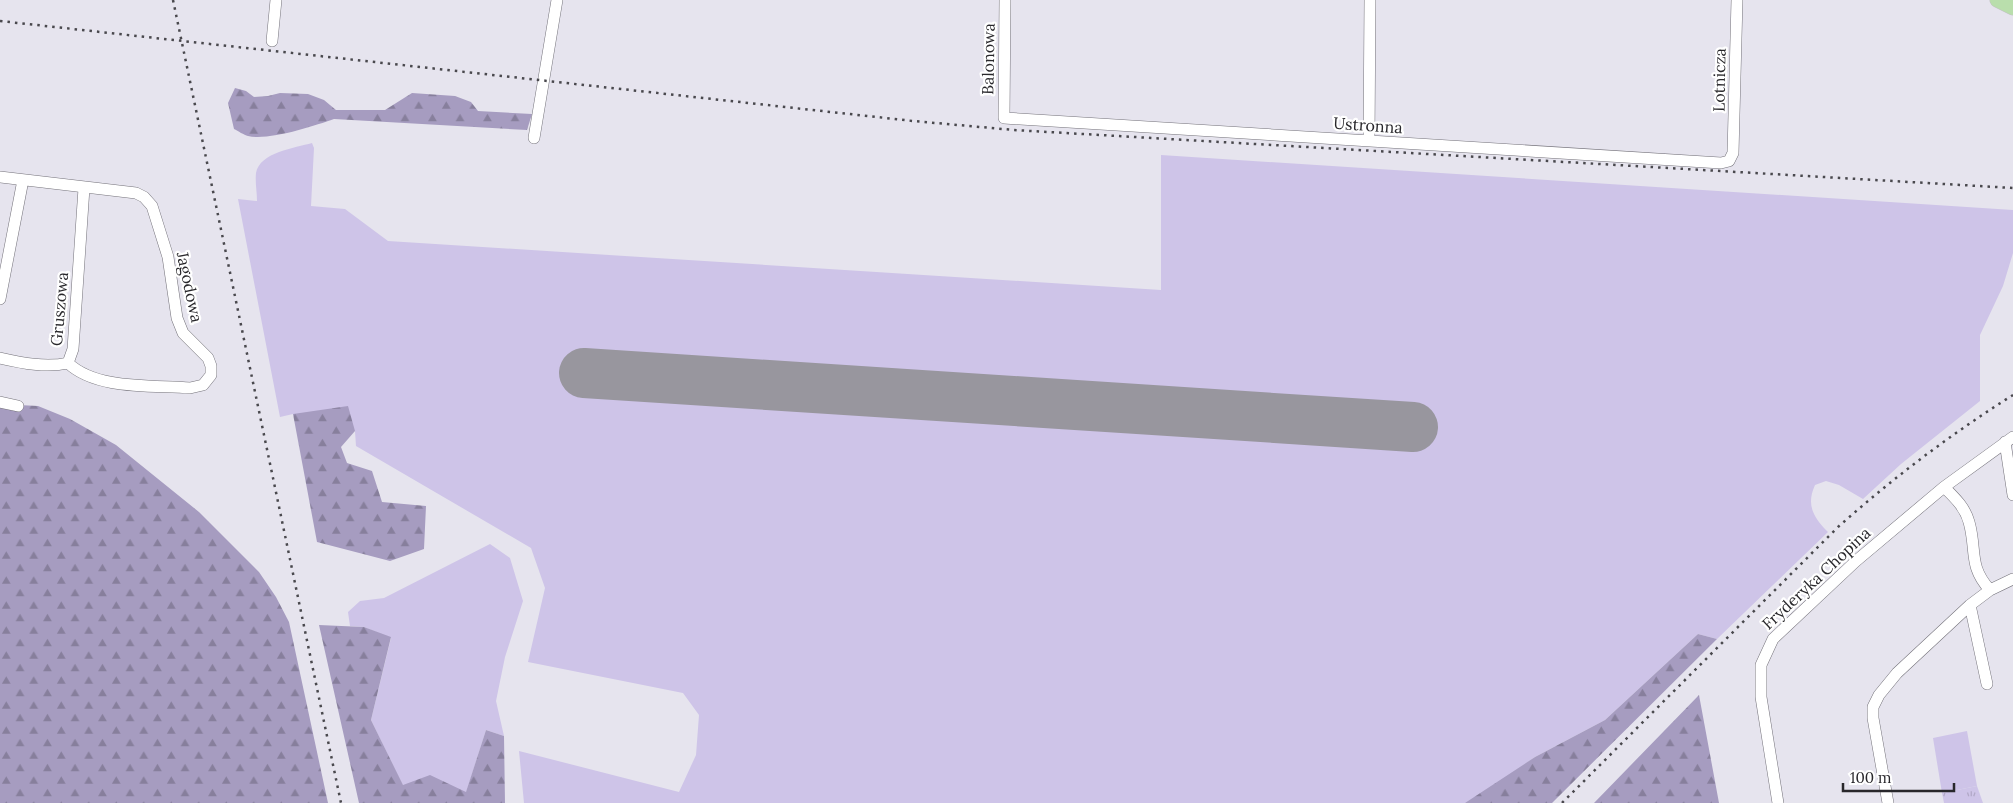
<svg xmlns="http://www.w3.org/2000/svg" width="2013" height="803" font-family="Lora,serif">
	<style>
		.grass { fill: #cec4e8 }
		.forest { fill: url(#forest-firs) }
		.park { fill: url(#park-tufts) }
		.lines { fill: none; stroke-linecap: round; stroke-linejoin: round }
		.runway { stroke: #98969e; stroke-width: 50 }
		.minor-casing { stroke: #74727a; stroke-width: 12 }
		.major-casing { stroke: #c3c3c4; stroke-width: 15 }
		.minor { stroke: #fff; stroke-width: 11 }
		.major { stroke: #b9deac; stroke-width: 14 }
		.rail { stroke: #49484d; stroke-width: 2.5; stroke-dasharray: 2.5 5; stroke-linecap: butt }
		.labels { text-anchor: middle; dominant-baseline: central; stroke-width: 4.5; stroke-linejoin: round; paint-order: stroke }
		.street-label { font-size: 16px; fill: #28272b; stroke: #fff }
	</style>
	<defs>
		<pattern id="forest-firs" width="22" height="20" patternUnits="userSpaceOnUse" patternTransform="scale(1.25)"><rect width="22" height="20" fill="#a69cc0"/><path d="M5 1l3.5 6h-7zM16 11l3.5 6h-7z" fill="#877f9c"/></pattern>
		<pattern id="park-tufts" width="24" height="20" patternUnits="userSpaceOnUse" patternTransform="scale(1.25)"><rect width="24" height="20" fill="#cec4e8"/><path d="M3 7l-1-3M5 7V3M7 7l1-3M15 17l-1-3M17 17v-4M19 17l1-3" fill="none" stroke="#b1a8c7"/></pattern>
	</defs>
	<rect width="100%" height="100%" fill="#e6e4ee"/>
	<path class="grass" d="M312 143 314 148 311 206 345 209 388 241 1161 290V155L2013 210V253L2003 286 1980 335V401L1901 464 1863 499 1839 485 1826 481 1815 485C1806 505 1813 517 1828 532L1717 639 1698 634 1605 720 1535 757 1469 803H524L519 751 679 792 696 755 699 715 683 693 528 662 545 588 531 548 356 446 355 431 293 414 280 417 238 199 257 201C257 192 255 182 256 173 260 152 295 148 312 143Z
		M490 544 510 558 523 601 505 657 496 701 504 736 486 730 466 793 430 776 403 786 371 720 391 638 364 627 350 626 348 612 360 601 384 598Z
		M1967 731 1977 786 1942 793 1933 738Z"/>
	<path class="forest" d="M235 88 246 91 254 97 268 96 280 93 308 94 324 100 336 110H385L412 93 455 96 471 102 478 111 532 114 527 130 334 119C314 126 268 141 248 136 244 135 238 131 234 129L228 103Z
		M0 404 38 406 70 419 116 445 199 512 259 572 276 597 289 622 328 803H0Z
		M348 406 355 431 341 447 347 463 372 471 382 502 426 506 424 549 390 561 317 542 293 414Z
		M319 625 364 627 391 637 371 720 403 785 430 775 466 792 486 730 504 736 505 803H359Z
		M1698 634 1717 639 1552 803H1465L1535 757 1605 720Z
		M1699 695 1719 803H1594Z"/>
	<path class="park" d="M1977 786 1983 803H1944L1942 793Z"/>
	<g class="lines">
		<path class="runway" d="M584 373 1413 427"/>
		<g class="minor-casing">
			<path id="minor" d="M1005 0 1004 118 1721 163 1729 161 1733 153 1737 0
				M272 41 276 0
				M534 138 557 0
				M1369 141 1370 0
				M0 177 136 193 144 197 152 206 168 257 177 318 183 333 208 358 211 366V375L203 385 190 388C153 385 96 390 68 363
				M0 299 23 180
				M0 358C22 363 46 368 68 363L73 349 84 188
				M0 402 18 406
				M2005 442 2013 495
				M1944 487C1954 497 1965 507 1969 522 1977 550 1968 566 1990 590
				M1970 605 1987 684
				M1778 803 1761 697V665L1773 639 1856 561 1944 487 2013 437
				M1888 803 1873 718V707L1879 695 1897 673 1970 605 1990 590 2013 579"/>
		</g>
		<g class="major-casing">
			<path id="major" d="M1997 0 2013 8"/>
		</g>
		<use href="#minor" class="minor"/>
		<use href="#major" class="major"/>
		<path class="rail" d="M173 0 341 803
			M0 21 913 121 1014 130 2013 188
			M1562 803 1838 527C1893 478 1951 434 2013 395"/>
	</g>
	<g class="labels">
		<g class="street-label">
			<text transform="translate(988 59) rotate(-89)">Balonowa</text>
			<text transform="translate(1719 80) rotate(-89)">Lotnicza</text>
			<text transform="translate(1368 125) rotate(4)">Ustronna</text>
			<text transform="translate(190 287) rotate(78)">Jagodowa</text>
			<text transform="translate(59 309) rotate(-85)">Gruszowa</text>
			<text transform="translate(1816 578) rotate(-43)">Fryderyka Chopina</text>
		</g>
	</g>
	<path d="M1843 783v8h111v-8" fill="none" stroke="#28272b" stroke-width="2.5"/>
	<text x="1850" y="783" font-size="15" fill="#28272b" stroke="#ffffff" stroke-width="4" paint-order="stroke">100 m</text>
</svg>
